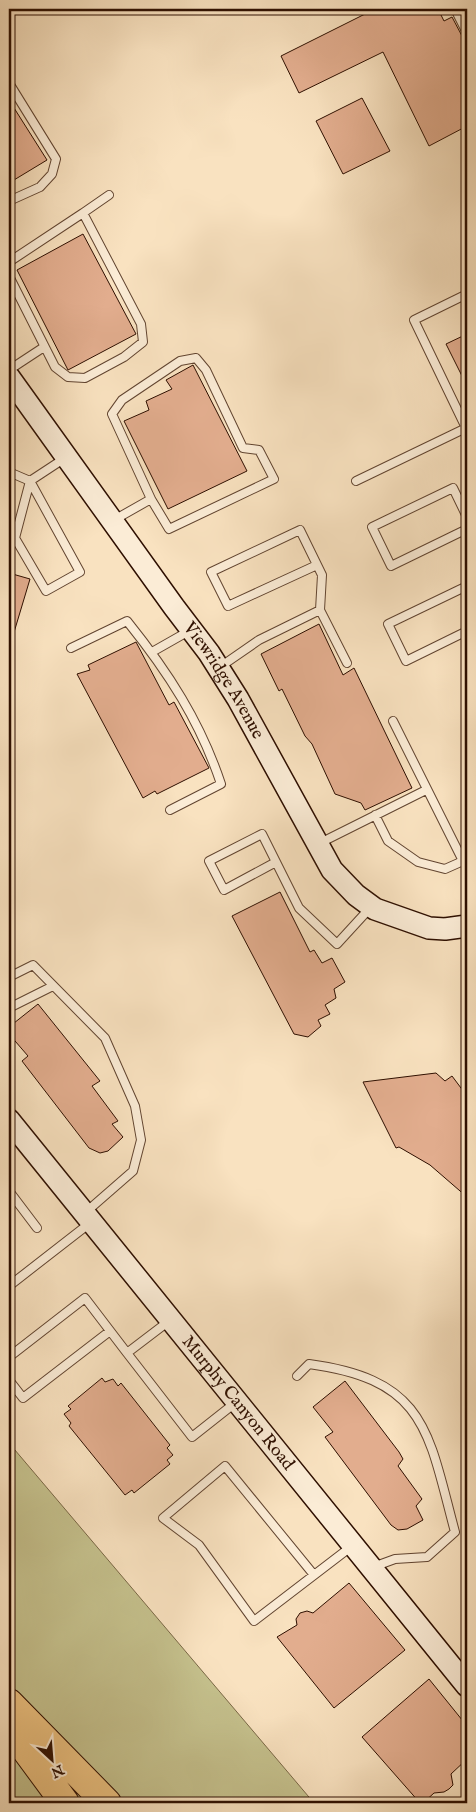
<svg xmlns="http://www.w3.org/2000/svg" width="476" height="1812" font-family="'IM FELL English',serif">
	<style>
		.green { fill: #c5c18d; stroke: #7a6846 }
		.building { fill: #e2ad8e; stroke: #2e0f00 }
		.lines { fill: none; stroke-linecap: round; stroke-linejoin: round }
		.lane-casing { stroke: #614430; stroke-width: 10 }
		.secondary-casing { stroke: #2e0f00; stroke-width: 24 }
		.highway-casing { stroke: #2e0f00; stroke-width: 30 }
		.lane { stroke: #fbecd6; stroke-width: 8 }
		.secondary { stroke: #fbecd6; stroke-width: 21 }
		.highway { stroke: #ecc180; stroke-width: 28 }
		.labels { text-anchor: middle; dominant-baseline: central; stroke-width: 5; stroke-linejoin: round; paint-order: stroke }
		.street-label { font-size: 18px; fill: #2e0f00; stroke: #fbecd6 }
	</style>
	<rect width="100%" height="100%" fill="#f9e2c0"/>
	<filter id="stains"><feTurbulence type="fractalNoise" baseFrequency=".004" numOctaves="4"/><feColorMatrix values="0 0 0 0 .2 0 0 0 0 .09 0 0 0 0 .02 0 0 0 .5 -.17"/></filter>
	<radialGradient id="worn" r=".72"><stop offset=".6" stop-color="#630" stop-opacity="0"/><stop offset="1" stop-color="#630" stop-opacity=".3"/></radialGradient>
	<path class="green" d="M9 1443 314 1803H9Z"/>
	<path class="building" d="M375 9H438L444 21 452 17 462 36 467 39V126L429 146 383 52 299 93 281 56Z
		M362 98 390 151 343 174 316 121Z
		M9 100 47 160 9 183Z
		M83 234 136 334 68 370 17 270Z
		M467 334V386L446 344Z
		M193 365 247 471 168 509 124 421 149 410 146 401 172 389 166 380Z
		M9 573 30 579 12 639 9 638Z
		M319 624 343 675 354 668 412 788 365 810 361 803 335 794 312 744 305 736 282 689 279 691 261 654Z
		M136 642 169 705 174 702 209 768 157 794 155 791 143 798 77 674 90 670 88 665Z
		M280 892 310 952 314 950 322 963 332 958 345 982 334 989 336 998 325 1005 330 1014 318 1020 321 1026 308 1037 294 1034 232 916Z
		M38 1004 100 1081 92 1086 118 1121 112 1124 123 1137 108 1151 100 1153 89 1148 22 1061 28 1056 9 1034V1027Z
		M436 1073 445 1081 452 1076 467 1096V1197L430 1165 399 1147 396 1148 363 1082Z
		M102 1378 105 1382 113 1379 118 1386 121 1383 170 1445 167 1448 173 1455 167 1460 170 1464 134 1493 132 1490 125 1495 69 1426 71 1423 64 1414 71 1409 68 1406Z
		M345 1381 399 1452 403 1459 398 1466 422 1499 416 1506 423 1520 407 1529 398 1530 391 1525 325 1437 333 1432 313 1407Z
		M349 1583 405 1650 334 1708 277 1637 297 1625 296 1619 300 1613 307 1611 313 1613Z
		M429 1679 467 1726V1759L451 1774 453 1785 449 1789 444 1792 434 1793 423 1803H420L362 1737Z"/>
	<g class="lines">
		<g class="lane-casing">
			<path id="lane" d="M455 9 467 33
				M9 83 56 159 52 174 40 187 9 201
				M83 213 109 195
				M9 262 83 213 141 324 143 342 124 357 85 378 68 377 55 367 9 276
				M467 294 414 320 467 430
				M9 370 44 347
				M9 472 30 481 80 572 46 591 15 538 30 481 65 458
				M356 481 466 428
				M467 517 453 488 372 527 391 566 467 529
				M114 520 151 499 112 414 122 400 180 361 196 358 206 370 243 448 259 450 274 479 169 529 151 499
				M317 565 228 606 211 572 300 530 322 575 320 610
				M467 586 388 624 406 661 467 631
				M71 648 127 621C168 672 200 721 221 784L170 810
				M152 652 189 631
				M220 667 259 640 320 610 347 663
				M375 815 388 841 418 862 445 869 463 861 393 721
				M320 843 426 790
				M276 862 224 890 209 861 262 834 299 908 337 944 370 908
				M9 977 33 965 105 1038 135 1106 141 1140 133 1171 86 1212
				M9 1008 53 986
				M9 1191 37 1228
				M9 1286 90 1223
				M169 1321 127 1353 192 1437 235 1403
				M9 1357 85 1298 127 1353
				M297 1376 309 1364C427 1380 428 1432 455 1532L427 1557 395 1559 373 1567
				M9 1380 23 1398 110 1331
				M314 1575 225 1466 163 1518 199 1545 254 1621 352 1546"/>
		</g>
		<g class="secondary-casing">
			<g id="secondary">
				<path id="s1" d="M9 377 174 607 209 653 238 699 332 870 356 895 375 909 429 928 445 929 467 926"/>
				<path id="s2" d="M9 1120 467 1686"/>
			</g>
		</g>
		<g class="highway-casing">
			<path id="highway" d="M9 1703 107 1803
				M9 1727 65 1803"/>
		</g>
		<use href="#lane" class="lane"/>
		<use href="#secondary" class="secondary"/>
		<use href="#highway" class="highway"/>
	</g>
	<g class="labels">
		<g class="street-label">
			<text stroke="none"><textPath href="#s1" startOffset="372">Viewridge Avenue</textPath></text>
			<text stroke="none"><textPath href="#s2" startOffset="364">Murphy Canyon Road</textPath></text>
		</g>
	</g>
	<rect width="476" height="1812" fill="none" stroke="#f9e2c0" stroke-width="30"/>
	<rect x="10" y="10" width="456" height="1792" fill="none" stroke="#2e0f00" stroke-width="2.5"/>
	<rect x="15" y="15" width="446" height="1782" fill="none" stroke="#2e0f00"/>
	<g transform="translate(52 1760) rotate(154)" stroke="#fbecd6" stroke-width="4" paint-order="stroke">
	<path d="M0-4L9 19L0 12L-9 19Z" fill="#2e0f00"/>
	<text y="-8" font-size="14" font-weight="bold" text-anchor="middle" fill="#2e0f00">N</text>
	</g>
	<rect width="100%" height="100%" filter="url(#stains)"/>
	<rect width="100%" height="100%" fill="url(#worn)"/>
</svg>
